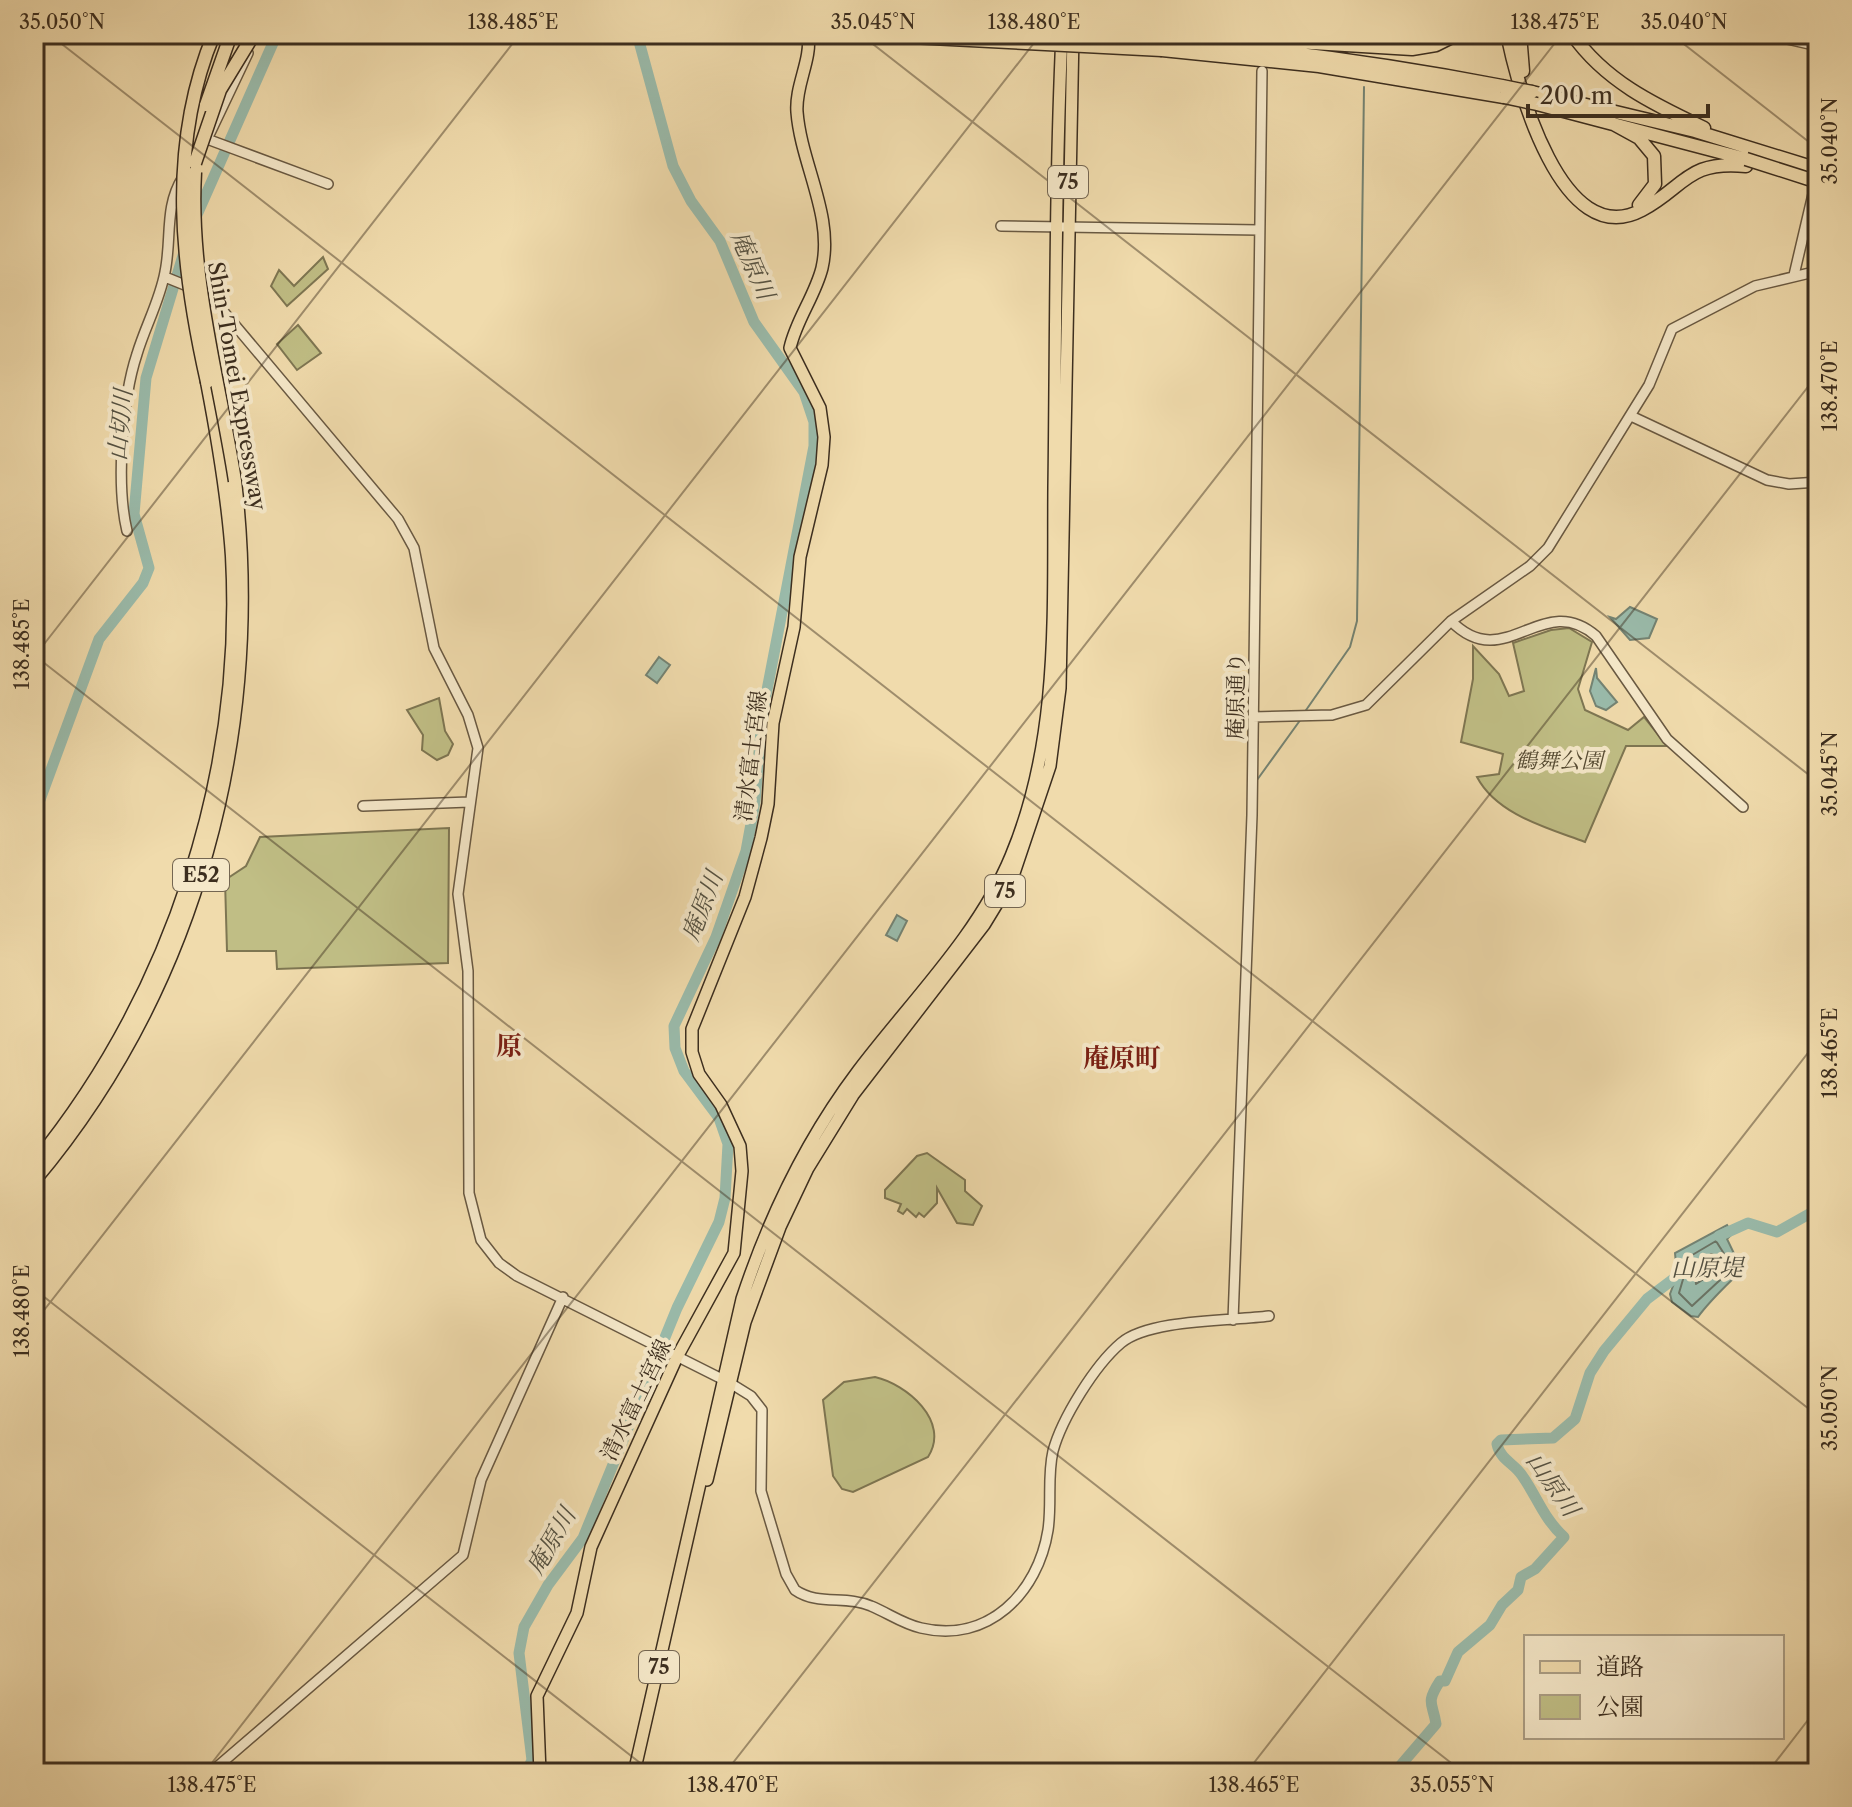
<svg xmlns="http://www.w3.org/2000/svg" width="1852" height="1807" font-family="'Libre Caslon Text','Noto Serif JP',serif">
	<style>
		.green { fill: #c0be85; stroke: #7e7652; stroke-width: 2 }
		.water { fill: #9abbab; stroke: #748373; stroke-width: 2 }
		.lines { fill: none; stroke-linecap: round; stroke-linejoin: round }
		.shore { stroke: #6b7465; stroke-width: 2 }
		.stream { stroke: #748373; stroke-width: 2 }
		.river { stroke: #9abbab; stroke-width: 11 }
		.tertiary-casing { stroke: #695942; stroke-width: 12 }
		.primary-casing { stroke: #3c2e1f; stroke-width: 14 }
		.motorway-casing { stroke: #3c2e1f; stroke-width: 15 }
		.tertiary { stroke: #f5e8c9; stroke-width: 9 }
		.primary { stroke: #f0dbac; stroke-width: 11 }
		.motorway { stroke: #f0dbac; stroke-width: 12 }
		.motorway-bridge-casing { stroke: #3c2e1f; stroke-width: 15; stroke-linecap: butt }
		.motorway-bridge { stroke: #f0dbac; stroke-width: 12 }
		.ticks { fill: none; stroke: #3c2e1f; stroke-width: 2; stroke-opacity: 0.45 }
		.labels { text-anchor: middle; dominant-baseline: central; stroke-width: 8; stroke-linejoin: round; paint-order: stroke }
		.shield { fill: #f5e8c9; stroke: #746652; stroke-width: 2 }
		.shield-label { font-size: 20px; font-weight: bold; fill: #3c2e1f }
		.street-label { font-size: 22px; fill: #3c2e1f; stroke: #f5e8c9 }
		.park-label { font-size: 22px; font-style: italic; fill: #564b33; stroke: #f5e8c9 }
		.water-label { font-size: 24px; font-style: italic; fill: #545142; stroke: #f5e8c9 }
		.quarter-label { font-size: 26px; font-weight: bold; fill: #7a1f14; stroke: #f5e8c9 }
		.neatline { fill: none; stroke: #3c2e1f; stroke-width: 3 }
		.ticks-label { font-size: 20px; text-anchor: middle; fill: #3c2e1f }
	</style>
	<rect width="100%" height="100%" fill="#f0dbac"/>
	<filter id="stains"><feTurbulence type="fractalNoise" baseFrequency=".0025" numOctaves="4"/><feColorMatrix values="0 0 0 0 .2 0 0 0 0 .09 0 0 0 0 .02 0 0 0 .5 -.17"/></filter>
	<radialGradient id="worn" r=".72"><stop offset=".6" stop-color="#630" stop-opacity="0"/><stop offset="1" stop-color="#630" stop-opacity=".3"/></radialGradient>
	<path class="green" d="M323 257 328 269 287 306 271 286 279 270 294 286Z
		M298 325 321 353 297 370 277 344Z
		M1569 628 1592 642 1578 689 1585 710 1628 730 1644 717 1667 746H1626L1585 842C1548 828 1497 815 1477 777L1499 774 1503 754 1461 742 1473 679V646L1499 674 1509 696 1524 691 1513 643 1551 630Z
		M439 698 445 731 453 744 448 755 437 760 422 750 423 735 407 710Z
		M449 828 448 963 277 969 276 951H227L225 880 246 866 260 837Z
		M927 1153 965 1180V1191L982 1206 973 1225 957 1223 937 1188V1203L924 1217 919 1213 916 1217 907 1209 903 1214 898 1211 901 1204 885 1198V1190L917 1156Z
		M875 1377C906 1384 951 1421 928 1457L853 1492 842 1489 833 1476 823 1400 844 1382Z"/>
	<path class="water" d="M1630 607 1657 619 1649 638 1630 640 1610 617 1616 619Z
		M659 657 670 665 657 683 646 675Z
		M1596 668 1597 678 1617 702 1606 710 1596 706 1590 691Z
		M897 915 907 921 897 941 886 935Z
		M1727 1225 1732 1234 1727 1239 1742 1270C1728 1284 1711 1299 1698 1317L1691 1316 1672 1302 1670 1294 1677 1275 1675 1253Z"/>
	<g class="lines">
		<path class="shore" d="M1716 1241 1733 1268 1692 1306 1679 1293 1684 1276 1682 1261Z
			M1711 1254 1716 1256 1721 1268 1696 1284 1694 1266Z"/>
		<path class="stream" d="M1304 713 1350 647 1357 621 1364 87
			M1248 1042 1257 780 1301 719"/>
		<path class="river" d="M196 217 277 34
			M34 816 99 639 143 583 149 568 134 514 146 378 185 249
			M1719 1236 1748 1223 1777 1232 1818 1209
			M526 1773 532 1760 519 1653 524 1627 548 1585 583 1538 677 1308 719 1222 725 1198 728 1144 719 1118 684 1071 675 1048 674 1026 716 937 746 851 755 802 762 716 814 446V422L804 392 754 322 720 241 691 201 673 166 637 34
			M1394 1773 1436 1724C1433 1703 1425 1704 1440 1681H1445L1458 1652 1490 1625 1502 1605 1518 1590 1521 1577 1535 1569 1564 1537C1543 1518 1537 1496 1521 1474 1513 1463 1500 1459 1497 1444L1501 1440 1553 1438 1575 1419 1590 1373 1604 1351 1647 1299 1684 1271"/>
		<g class="tertiary-casing">
			<path id="tertiary" d="M1766 34 1818 46
				M210 133 248 53
				M207 139 328 184
				M1001 226 1259 230
				M1794 275 1817 177
				M165 277 207 294 218 305 398 519 414 548 434 648 468 715 478 748 458 894 468 971 469 1193 481 1240 499 1263 517 1276 730 1383 751 1396 762 1410 761 1491 786 1574 795 1590C818 1606 846 1595 871 1606 888 1613 903 1624 921 1628 988 1644 1038 1593 1048 1530 1052 1503 1047 1477 1053 1451 1062 1418 1095 1365 1121 1343 1149 1319 1230 1321 1269 1316
				M1631 416 1767 480 1789 484 1818 482
				M127 531C116 485 122 399 137 354 145 327 160 300 165 272 172 238 164 207 183 177
				M1451 621C1505 676 1542 589 1596 636L1667 739 1743 807
				M1253 717 1332 715 1366 705 1451 621 1530 566 1548 548 1649 385 1672 329 1755 286 1818 271
				M363 806 469 802
				M1233 1320 1252 815 1262 71
				M210 1773 463 1555 481 1480 563 1297"/>
		</g>
		<g class="primary-casing">
			<path id="primary" d="M707 1480 745 1322 780 1227 808 1168 853 1095 984 925 1012 879 1050 766 1060 688 1073 34
				M540 1773 537 1696 577 1613 591 1547 677 1357 734 1253 742 1171 740 1146 721 1105 699 1074 692 1052V1029L745 897 761 838 768 804 773 723 794 627 800 557 822 465 824 437 820 408 790 348C796 320 815 296 822 268 834 216 801 164 797 112 795 85 812 60 808 34
				M634 1773 742 1299C769 1217 806 1140 858 1071 910 1002 978 936 1011 856 1060 739 1053 613 1054 488 1056 337 1055 185 1062 34"/>
		</g>
		<g class="motorway-casing">
			<path id="motorway" d="M1079 34C1222 42 1362 59 1502 86
				M1507 34C1518 86 1561 253 1642 210 1685 187 1687 160 1746 166
				M1520 34 1523 71
				M1572 34C1605 81 1653 104 1704 128
				M1243 39 1412 49 1436 45 1458 34
				M1162 50 1319 66 1504 97
				M1532 92 1695 131 1818 169
				M1537 104 1746 159
				M1608 121 1639 138 1654 156 1655 184 1639 205
				M34 1164C172 995 244 773 232 556 228 497 218 439 207 382
				M34 1181C198 986 264 732 235 481"/>
		</g>
		<use href="#tertiary" class="tertiary"/>
		<use href="#primary" class="primary"/>
		<use href="#motorway" class="motorway"/>
		<g class="motorway-bridge-casing">
			<path id="motorway-bridge" d="M853 34 1162 50
				M1502 86 1532 92
				M1504 97 1537 104
				M206 105 231 34
				M1746 159 1818 182
				M195 163 220 90 254 34
				M195 172C189 278 219 378 235 481
				M207 382C181 267 167 146 214 34"/>
		</g>
		<use href="#motorway-bridge" class="motorway-bridge"/>
	</g>
	<path class="ticks" d="M49 34 1818 1416M860 34 1818 782M1671 34 1818 149M34 655 1464 1773M34 657 520 34M34 1289 653 1773M34 1323 1041 34M204 1773 1562 34M725 1773 1818 374M1246 1773 1818 1040M1767 1773 1818 1707"/>
	<g class="labels">
		<g class="shield">
			<rect x="1048" y="166" width="40" height="32" rx="6"/>
			<rect x="173" y="859" width="56" height="32" rx="6"/>
			<rect x="985" y="875" width="40" height="32" rx="6"/>
			<rect x="639" y="1651" width="40" height="32" rx="6"/>
		</g>
		<g class="shield-label">
			<text x="1068" y="182">75</text>
			<text x="201" y="875">E52</text>
			<text x="1005" y="891">75</text>
			<text x="659" y="1667">75</text>
		</g>
		<g class="street-label">
			<text transform="translate(237 386) rotate(80)">Shin-Tomei Expressway</text>
			<text transform="translate(1236 696) rotate(-89)">庵原通り</text>
			<text transform="translate(751 756) rotate(-83)">清水富士宮線</text>
			<text transform="translate(636 1400) rotate(-64)">清水富士宮線</text>
		</g>
		<g class="park-label">
			<text x="1559" y="760">鶴舞公園</text>
		</g>
		<g class="water-label">
			<text transform="translate(753 265) rotate(66)">庵原川</text>
			<text transform="translate(120 425) rotate(-85)">山切川</text>
			<text transform="translate(702 906) rotate(-69)">庵原川</text>
			<text x="1707" y="1267">山原堤</text>
			<text transform="translate(1553 1484) rotate(55)">山原川</text>
			<text transform="translate(551 1541) rotate(-60)">庵原川</text>
		</g>
		<g class="quarter-label">
			<text x="509" y="1046">原</text>
			<text x="1122" y="1058">庵原町</text>
		</g>
	</g>
	<rect width="1852" height="1807" fill="none" stroke="#f0dbac" stroke-width="88"/>
	<rect x="1524" y="1635" width="260" height="104" fill="#f5e8c9" stroke="#ab9e85" stroke-width="2"/>
	<rect x="1540" y="1661" width="40" height="12" fill="#f0dbac" stroke="#ab9e85" stroke-width="2"/>
	<text x="1596" y="1675" font-size="24" fill="#3c2e1f">道路</text>
	<rect x="1540" y="1695" width="40" height="24" fill="#c0be85" stroke="#ab9e85" stroke-width="2"/>
	<text x="1596" y="1715" font-size="24" fill="#3c2e1f">公園</text>
	<path d="M1528 104v12h180v-12" fill="none" stroke="#3c2e1f" stroke-width="4"/>
	<text x="1540" y="104" font-size="24" fill="#3c2e1f" stroke="#f5e8c9" stroke-width="6" paint-order="stroke">200 m</text>
	<rect x="44" y="44" width="1764" height="1719" class="neatline"/>
	<g class="ticks-label">
		<text x="62" y="29">35.050°N</text>
		<text x="513" y="29">138.485°E</text>
		<text x="873" y="29">35.045°N</text>
		<text x="1034" y="29">138.480°E</text>
		<text x="1555" y="29">138.475°E</text>
		<text x="1684" y="29">35.040°N</text>
		<text transform="translate(1830 141) rotate(-90)" y="7">35.040°N</text>
		<text transform="translate(1830 386) rotate(-90)" y="7">138.470°E</text>
		<text transform="translate(22 644) rotate(-90)" y="7">138.485°E</text>
		<text transform="translate(1830 774) rotate(-90)" y="7">35.045°N</text>
		<text transform="translate(1830 1053) rotate(-90)" y="7">138.465°E</text>
		<text transform="translate(22 1311) rotate(-90)" y="7">138.480°E</text>
		<text transform="translate(1830 1408) rotate(-90)" y="7">35.050°N</text>
		<text x="212" y="1792">138.475°E</text>
		<text x="733" y="1792">138.470°E</text>
		<text x="1254" y="1792">138.465°E</text>
		<text x="1452" y="1792">35.055°N</text>
	</g>
	<rect width="100%" height="100%" filter="url(#stains)"/>
	<rect width="100%" height="100%" fill="url(#worn)"/>
</svg>
